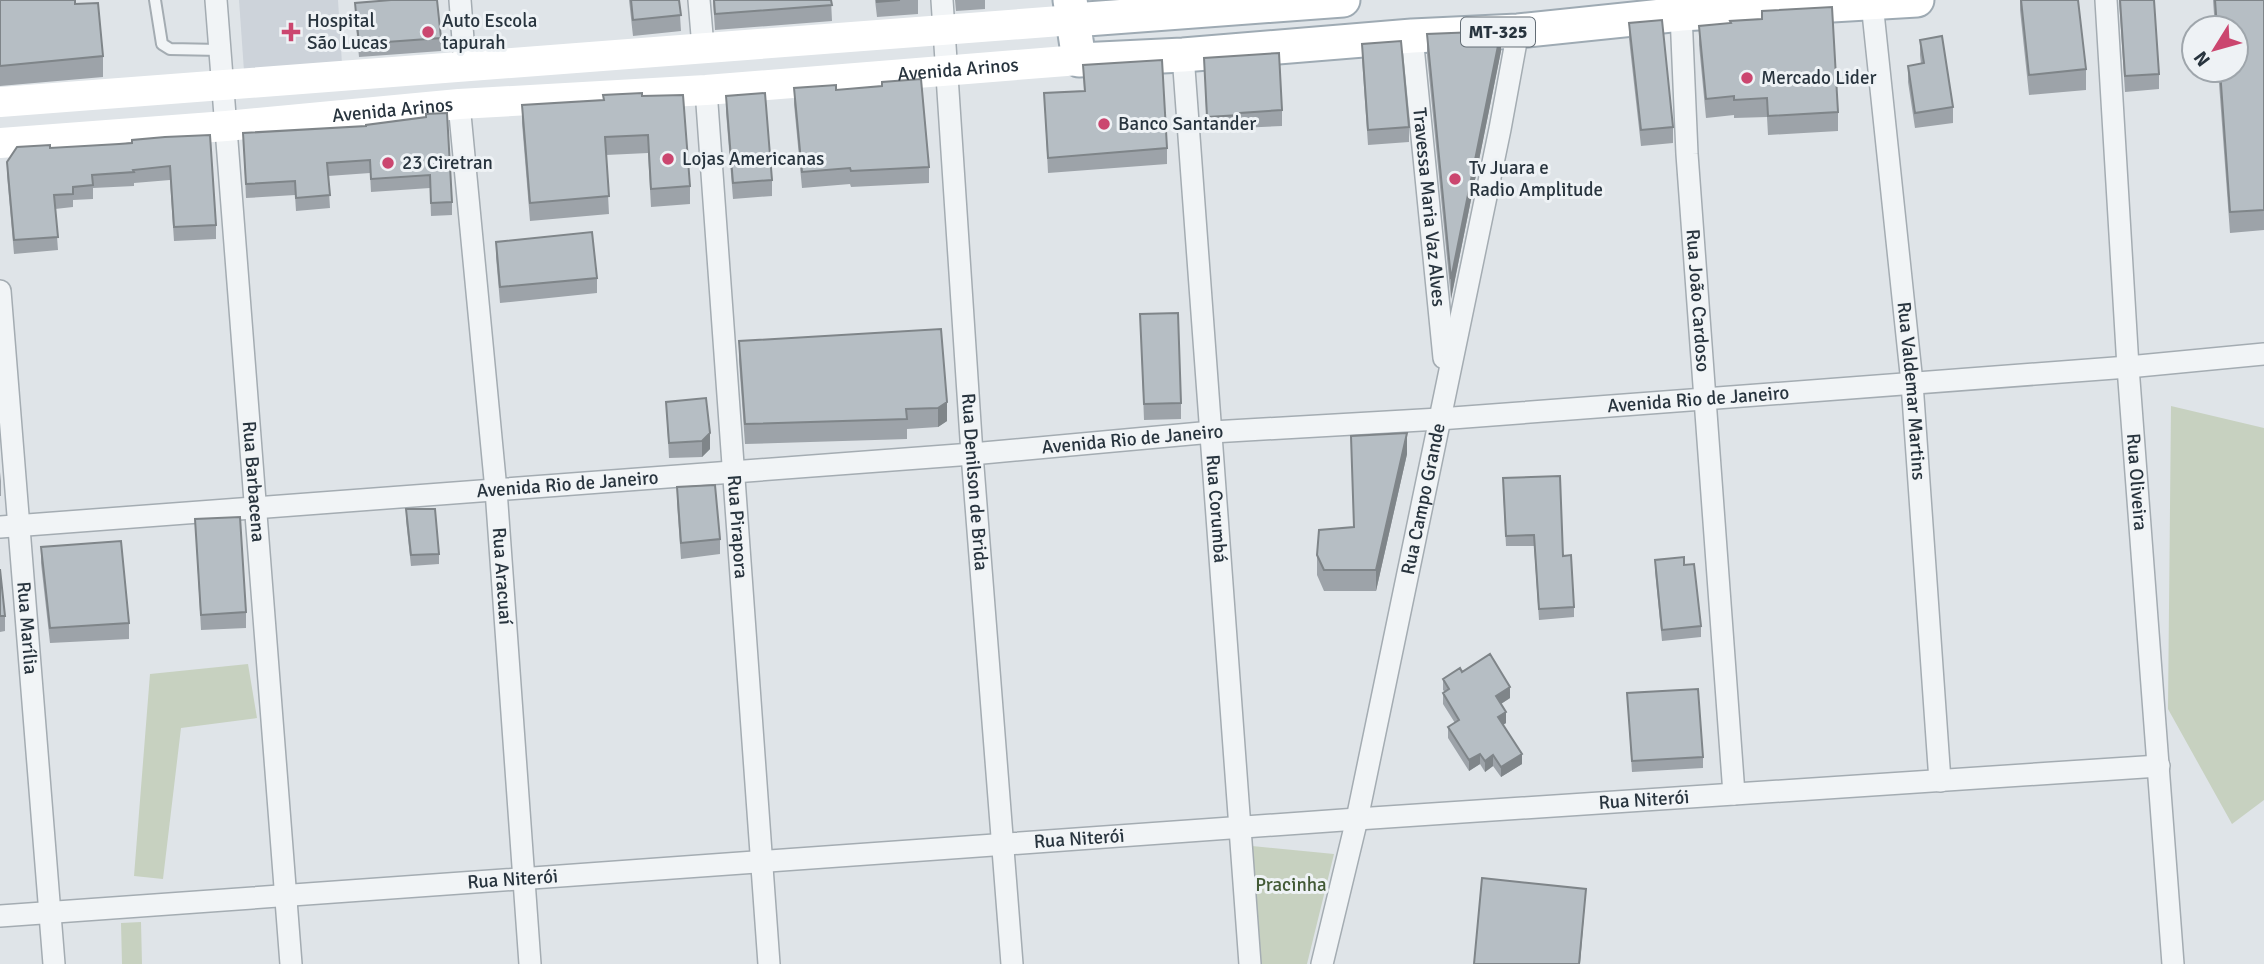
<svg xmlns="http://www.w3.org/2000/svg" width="2264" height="964" font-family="Signika,sans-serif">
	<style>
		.built { fill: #cdd3da }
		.green { fill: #c7d1c0 }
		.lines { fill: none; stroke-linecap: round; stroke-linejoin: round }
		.lane-casing { stroke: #a4acb2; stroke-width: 14 }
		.street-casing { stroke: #a4acb2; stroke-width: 24 }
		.primary-casing { stroke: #9eaab3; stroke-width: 37 }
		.lane { stroke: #f1f4f6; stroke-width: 10 }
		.street { stroke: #f1f4f6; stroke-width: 21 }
		.secondary { stroke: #fff; stroke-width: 30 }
		.primary { stroke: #fff; stroke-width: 33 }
		.wall { fill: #9da3a9 }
		.shaded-wall { fill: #7f8589 }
		.building { fill: #b6bec4; stroke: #7f8589; stroke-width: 2 }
		.poi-dot { fill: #cb466f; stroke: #eef2f5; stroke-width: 2.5 }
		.labels { text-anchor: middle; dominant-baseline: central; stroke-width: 6; stroke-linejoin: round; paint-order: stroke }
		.shield { fill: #eef2f5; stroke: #636d75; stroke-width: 2 }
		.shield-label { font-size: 18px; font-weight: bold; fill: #28343e }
		.poi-label { font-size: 19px; fill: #28343e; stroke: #eef2f5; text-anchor: start }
		.street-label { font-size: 19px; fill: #28343e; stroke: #eef2f5 }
		.park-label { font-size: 19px; fill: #425a36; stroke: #eef2f5 }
	</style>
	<rect width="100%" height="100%" fill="#dfe4e8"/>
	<path class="built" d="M239 0H338L342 64 244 71Z"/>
	<path class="green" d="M2171 406 2264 428V800L2232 824 2168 709Z
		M248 664 257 718 181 728 163 879 134 876 150 674Z
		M1252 846 1334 854 1307 964H1261Z
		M141 922 142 964H122L121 923Z"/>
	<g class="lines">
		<g class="lane-casing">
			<path id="lane" d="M155 0 162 44 170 49 220 50"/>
		</g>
		<g class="street-casing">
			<g id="street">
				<path id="s1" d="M216 0 291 964"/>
				<path d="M460 0 465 66"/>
				<path d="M699 0 703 47"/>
				<path id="s2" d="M942 0 972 454 1012 964"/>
				<path id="s3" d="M2106 0 2128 367 2173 964"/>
				<path id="s4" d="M1872 3 1912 383 1940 781"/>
				<path id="s5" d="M1681 14 1687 154 1734 794"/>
				<path id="s6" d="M1412 36 1444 358"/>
				<path id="s7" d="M1183 55 1250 964"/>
				<path id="s8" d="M706 90 769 964"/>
				<path id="s9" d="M459 104 496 490 530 964"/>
				<path id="s10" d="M0 291 54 964"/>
				<path id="s11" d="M0 527 972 454 1212 432 1439 419 2128 367 2264 354"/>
				<path id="s12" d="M0 916 1357 819 2159 766"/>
				<path id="s13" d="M1322 964 1357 819 1500 129 1518 31"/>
			</g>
		</g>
		<g class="primary-casing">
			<path id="primary" d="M1070 0 1079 60 1183 55 1412 36 1518 31 1681 14 1917 0
				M1073 20 1343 0"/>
		</g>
		<use href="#lane" class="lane"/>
		<use href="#street" class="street"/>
		<g class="secondary">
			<path d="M0 102 1073 20"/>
			<path id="s14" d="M0 143 226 126 459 104 706 90 1079 60"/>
		</g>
		<use href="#primary" class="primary"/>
	</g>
	<path class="wall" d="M0 0 75 4 103 56V77L0 86Z
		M629 0H679L681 31 633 36Z
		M713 0H831L832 21 715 30Z
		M875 0H918V14L877 17Z
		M955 0H985V9L956 11Z
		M2020 0H2078L2086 69V90L2029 95 2020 10Z
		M2119 0H2154L2159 74V89L2125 92Z
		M2213 0H2264V230L2230 233 2218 70H2236V28H2215Z
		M355 3 441 38V51L359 57 355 16Z
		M1629 23 1673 127V143L1641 146 1629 39Z
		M1699 26 1838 112V131L1768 135 1767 117 1734 118V115L1706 118 1699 45Z
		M1427 34 1501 51 1451 299 1427 55Z
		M1920 40 1953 107V123L1915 128 1908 82V66L1921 64 1920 55Z
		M1362 44 1409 127V142L1368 145 1362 59Z
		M1204 58 1282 110V126L1240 128V131L1207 132Z
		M1083 65 1167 148V164L1048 173 1044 93 1084 91Z
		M794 88 836 90 929 167V183L851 187 850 184 802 188 794 104Z
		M642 96 690 186V204L651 207 648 153 606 155 609 214 530 221 522 123V105L603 100Z
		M726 96 772 180V196L733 199 726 112Z
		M426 117 452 202V215L431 216 430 188 371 192 370 173 328 176 330 208 296 211 295 195 246 198 243 133 366 126Z
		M165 137 216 225V239L174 241 170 180 134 183V186L93 188V199L73 200V207L55 209 58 250 14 254 7 175V162L50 148 119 144Z
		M496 242 597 278V293L500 303 496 257Z
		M1140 314 1181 403V419L1144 420Z
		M941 329 947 421 938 427 907 429V439L745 444 739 361V341Z
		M666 402 710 449 702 457 669 458Z
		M1351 436 1407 454 1376 591H1324L1317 575V555L1354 527Z
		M0 472 1 481V496H0Z
		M677 487 720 539V554L681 559 677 503Z
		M1503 489 1563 556 1574 607V617L1539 620 1534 546H1506Z
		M406 509 439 554V564L411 566 406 520Z
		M195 519 246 612V628L201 630Z
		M41 547 129 623V639L50 643 41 563Z
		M1655 560 1684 565 1701 626V637L1662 641 1655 571Z
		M0 569 5 616V631L0 632Z
		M1462 672 1510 698 1501 704 1506 723 1503 725 1522 764 1501 777 1493 766 1485 772 1480 764 1469 771 1448 738V727L1455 723 1443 704V693L1445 692 1443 690V679Z
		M1627 693 1703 757V768L1632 772Z"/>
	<path class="shaded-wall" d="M1501 31V51L1451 299V279Z
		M947 402V421L938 427V408Z
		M710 433V449L702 457V441Z
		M1407 433V454L1376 591V570Z
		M1510 687V698L1496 707V696Z
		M1506 712V723L1498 728V717Z
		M1480 754V764L1469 771V760Z
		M1522 754V764L1501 777V767Z
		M1493 755V766L1485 772V761Z
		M1586 889 1580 964H1579Z"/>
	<path class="building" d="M0 0H75V4L98 3 103 56 0 66Z
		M391 0H437L441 38 359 44 355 3Z
		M631 0H679L681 15 633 20Z
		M714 0H831L832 5 715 14Z
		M877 0H900L877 2Z
		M2021 0H2078L2086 69 2029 75Z
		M2120 0H2154L2159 74 2125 76Z
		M2215 0H2264V210L2230 212 2220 70H2236V28H2217Z
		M1832 7 1838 112 1768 116 1767 98 1734 100V96L1706 99 1699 26 1731 23 1730 21 1762 19V11Z
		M1662 20 1673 127 1641 130 1629 23Z
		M1501 31 1451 279 1427 34Z
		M1942 36 1953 107 1915 113 1908 66 1924 63 1920 40Z
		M1401 41 1409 127 1368 130 1362 44Z
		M1279 53 1282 110 1240 113V115L1207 117 1204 58Z
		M1162 60 1167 148 1048 158 1044 93 1085 91 1083 65Z
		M921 79 929 167 851 171 850 168 802 172 794 88 836 85V90L882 86V82Z
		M642 93V96L683 95 690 186 651 189 648 135 605 137 609 196 530 203 522 105 604 100 603 95Z
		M765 93 772 180 733 183 726 96Z
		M447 113 452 202 431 203 430 175 371 179 370 160 327 163 330 195 296 198 295 181 246 184 243 133 366 126V125L426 117V114Z
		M210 135 216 225 174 227 170 166 133 170 134 172 92 175 93 185 73 187V194L54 195 58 237 14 240 7 162 17 147 50 145V148L119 144 132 143V140L165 137Z
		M592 232 597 278 500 287 496 242Z
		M1178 313 1181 403 1144 404 1140 314Z
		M941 329 947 402 938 408 906 409 907 419 745 424 739 341Z
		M706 398 710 433 702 441 669 443 666 402Z
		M1407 433 1376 570H1324L1317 555 1319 530 1354 527 1351 436Z
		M1560 476 1563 556 1571 555 1574 607 1539 609 1534 535 1506 536 1503 478Z
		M715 485 720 539 681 543 677 487Z
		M406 509H435L439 554 411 555Z
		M240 517 246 612 201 615 195 519Z
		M121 541 129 623 50 628 41 547Z
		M1684 557V565L1694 564 1701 626 1662 630 1655 560Z
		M0 569 5 616H0Z
		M1490 654 1510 687 1496 696 1506 712 1498 717 1522 754 1501 767 1493 755 1485 761 1480 754 1469 760 1448 727 1459 720 1443 693 1449 689 1443 679 1460 668 1462 672Z
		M1698 689 1703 757 1632 761 1627 693Z
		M1482 878 1586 889 1579 964H1474Z"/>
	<g class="poi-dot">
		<path d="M287.5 21.5h7v7h7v7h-7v7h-7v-7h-7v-7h7z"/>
		<circle cx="428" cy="32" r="7"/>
		<circle cx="1747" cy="78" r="7"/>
		<circle cx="1104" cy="124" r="7"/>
		<circle cx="668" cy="159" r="7"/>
		<circle cx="388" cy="163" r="7"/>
		<circle cx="1455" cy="179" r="7"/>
	</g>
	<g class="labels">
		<rect class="shield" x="1461" y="17.5" width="74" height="29" rx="5"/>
		<g class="shield-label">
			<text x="1498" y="32">MT-325</text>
		</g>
		<g class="poi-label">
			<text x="307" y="21">Hospital<tspan x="307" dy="22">São Lucas</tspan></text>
			<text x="442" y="21">Auto Escola<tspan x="442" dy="22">tapurah</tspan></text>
			<text x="1761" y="78">Mercado Lider</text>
			<text x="1118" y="124">Banco Santander</text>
			<text x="682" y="159">Lojas Americanas</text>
			<text x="402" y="163">23 Ciretran</text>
			<text x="1469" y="168">Tv Juara e<tspan x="1469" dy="22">Radio Amplitude</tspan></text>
		</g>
		<g class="street-label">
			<text stroke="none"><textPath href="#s14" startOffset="961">Avenida Arinos</textPath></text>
			<text stroke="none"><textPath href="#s14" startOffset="394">Avenida Arinos</textPath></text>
			<text stroke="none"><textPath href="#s6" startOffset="172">Travessa Maria Vaz Alves</textPath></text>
			<text stroke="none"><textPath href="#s5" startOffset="287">Rua João Cardoso</textPath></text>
			<text stroke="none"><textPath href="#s4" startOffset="390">Rua Valdemar Martins</textPath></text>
			<text stroke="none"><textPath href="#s11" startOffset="1703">Avenida Rio de Janeiro</textPath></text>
			<text stroke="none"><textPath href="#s11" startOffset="1136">Avenida Rio de Janeiro</textPath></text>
			<text stroke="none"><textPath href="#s1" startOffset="483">Rua Barbacena</textPath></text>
			<text stroke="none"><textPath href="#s2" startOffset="483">Rua Denilson de Brida</textPath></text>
			<text stroke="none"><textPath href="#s3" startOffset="483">Rua Oliveira</textPath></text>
			<text stroke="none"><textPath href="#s11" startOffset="569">Avenida Rio de Janeiro</textPath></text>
			<text stroke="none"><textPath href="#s13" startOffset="476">Rua Campo Grande</textPath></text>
			<text stroke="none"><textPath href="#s7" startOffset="455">Rua Corumbá</textPath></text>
			<text stroke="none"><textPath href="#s8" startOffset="438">Rua Pirapora</textPath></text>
			<text stroke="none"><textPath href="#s9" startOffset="474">Rua Aracuaí</textPath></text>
			<text stroke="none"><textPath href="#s10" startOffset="338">Rua Marília</textPath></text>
			<text stroke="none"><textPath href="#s12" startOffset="1648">Rua Niterói</textPath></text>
			<text stroke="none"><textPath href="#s12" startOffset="1082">Rua Niterói</textPath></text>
			<text stroke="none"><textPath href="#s12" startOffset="514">Rua Niterói</textPath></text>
		</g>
		<g class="park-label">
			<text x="1291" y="885">Pracinha</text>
		</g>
	</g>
	<g transform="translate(2215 49) rotate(233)"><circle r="33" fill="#eef2f5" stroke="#9fa6ac" stroke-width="2"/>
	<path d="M0-5L12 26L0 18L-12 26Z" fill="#cb466f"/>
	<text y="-10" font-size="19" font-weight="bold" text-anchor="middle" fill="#28343e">N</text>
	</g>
</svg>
